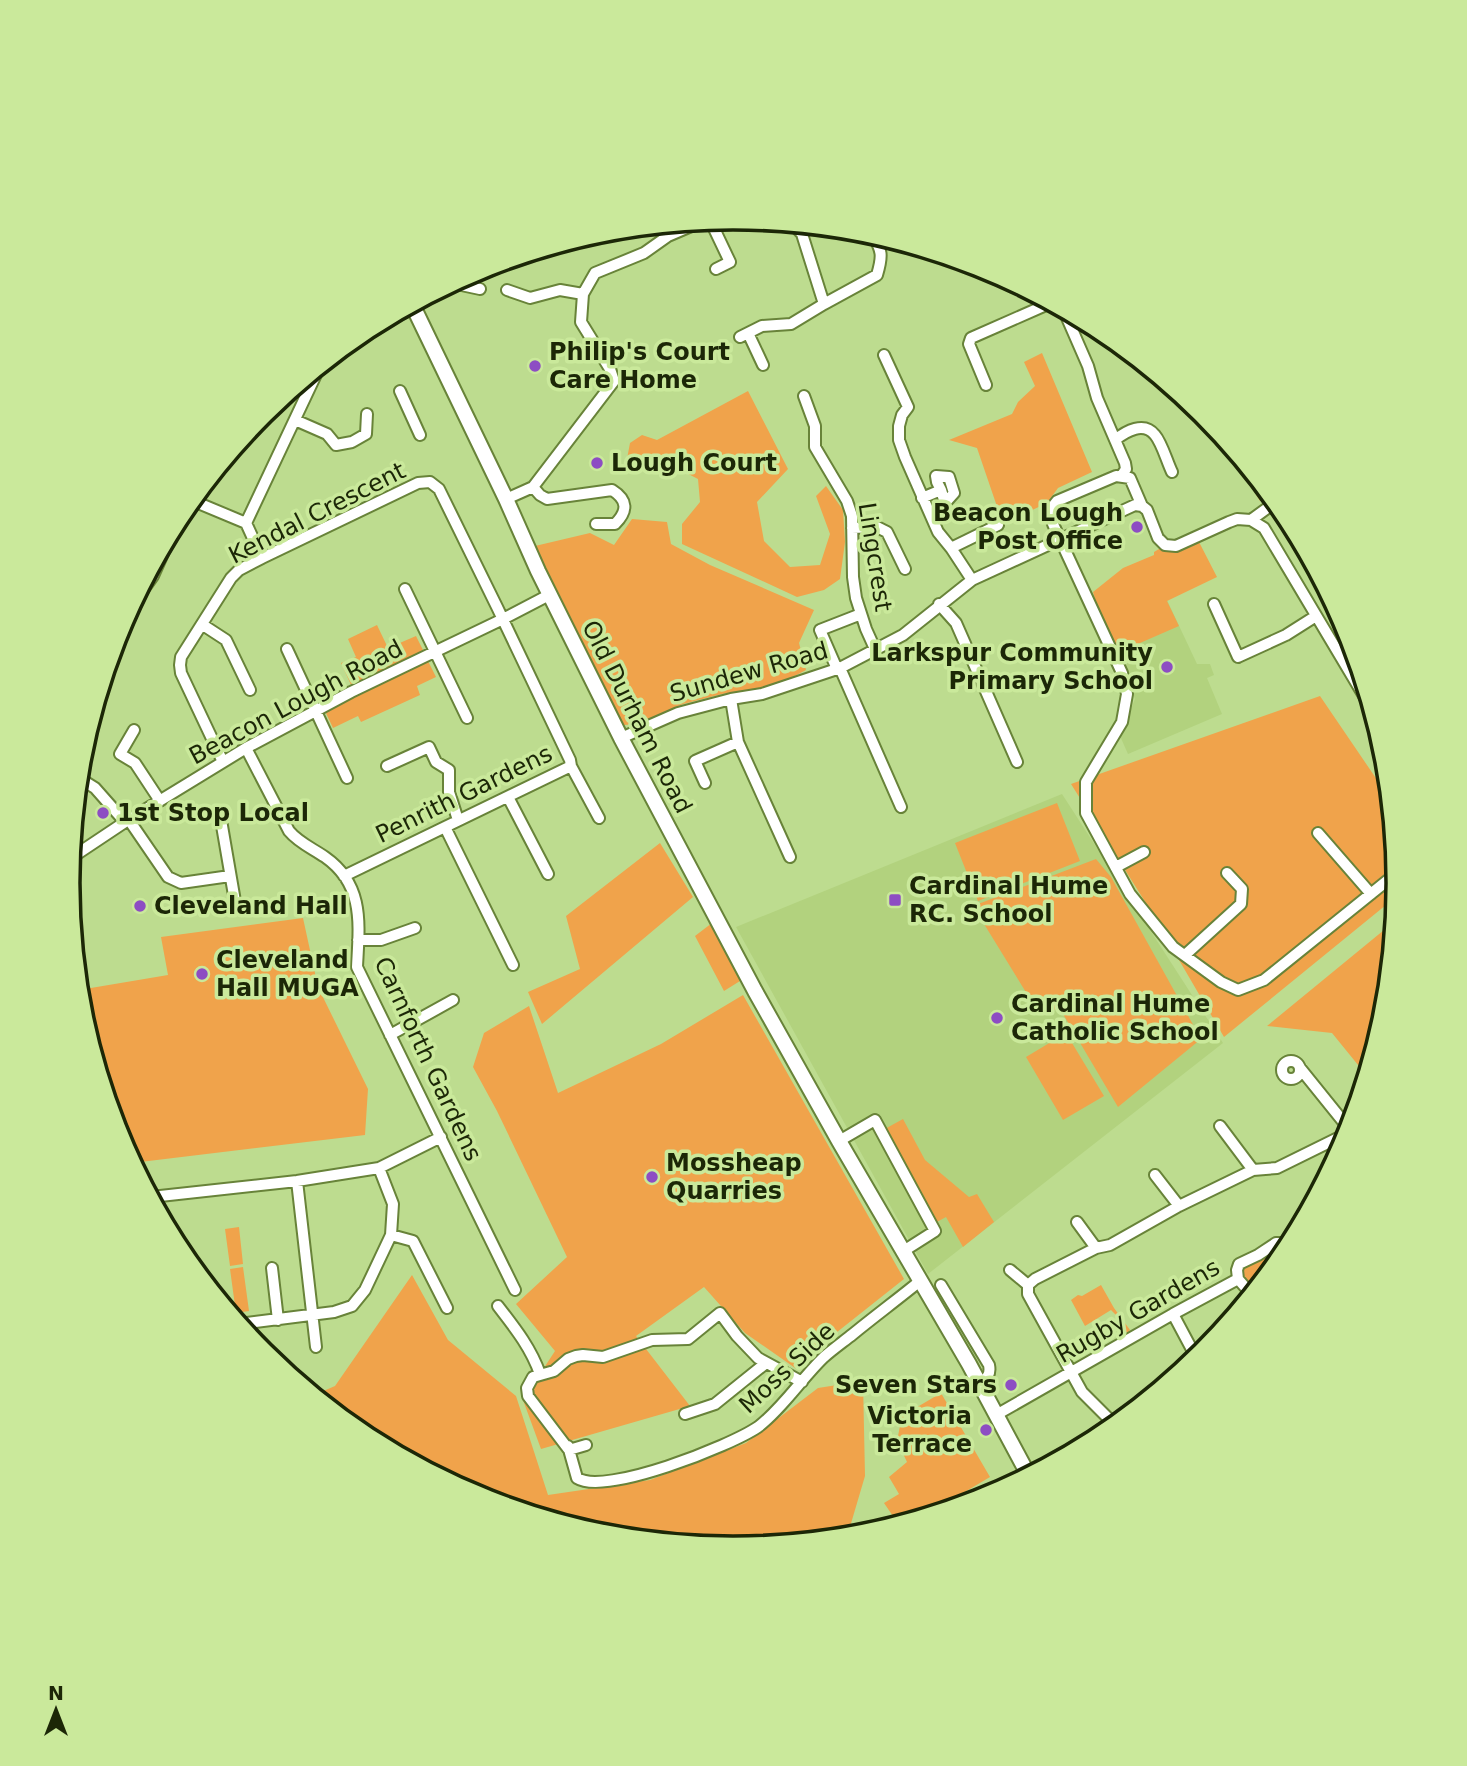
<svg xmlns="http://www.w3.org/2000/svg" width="1467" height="1766" font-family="'DejaVu Sans',sans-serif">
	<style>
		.built { fill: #b2d27e }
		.green { fill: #f0a34b }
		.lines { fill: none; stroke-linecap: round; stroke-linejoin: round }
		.minor-casing { stroke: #688339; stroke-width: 14 }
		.major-casing { stroke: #688339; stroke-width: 18 }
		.minor { stroke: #fff; stroke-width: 10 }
		.major { stroke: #fff; stroke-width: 14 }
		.poi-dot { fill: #8d4dc3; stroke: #cae99b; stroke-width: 2.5 }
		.labels { text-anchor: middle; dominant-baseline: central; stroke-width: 7; stroke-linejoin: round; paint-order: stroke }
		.poi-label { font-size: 24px; font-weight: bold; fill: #1c2707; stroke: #cae99b; text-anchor: start }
		.street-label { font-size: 24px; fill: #1c2707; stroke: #cae99b }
		.rim { fill: none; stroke: #1c2707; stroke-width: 3.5 }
	</style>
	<rect width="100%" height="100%" fill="#bddc8f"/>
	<path class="built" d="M1158 581 1197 664H1210L1214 675 1207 678 1222 714 1128 754 1120 736 1135 699 1127 676 1097 607Z
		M1062 794 1223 1043 928 1274 736 927Z"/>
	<path class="green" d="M1042 353 1092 472 1058 488 1047 503 1003 524 977 448 949 440 1012 414 1018 402 1035 386 1024 362Z
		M748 391 788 469 757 502 764 541 790 567 820 565 830 534 816 496 826 486 843 510 845 542 840 579 824 590 797 597 682 544V524L700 502 698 479 671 465 627 459 630 443 642 435 657 440Z
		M1210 420 1270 494 1260 501Z
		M632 519 667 522 671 544 710 565 814 610 799 643 806 670 787 680 756 690 722 694 683 704 638 724 624 725 535 546 590 533 614 545Z
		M1199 542 1217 577 1167 601 1179 626 1117 653 1097 607 1093 592 1123 568 1154 555V552L1159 549 1178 550Z
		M377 625 388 648 416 636 423 650 422 652 352 687 341 663 356 657 348 639Z
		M428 661 436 677 417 686 420 695 361 722 358 716 333 728 325 711Z
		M1320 696 1386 793 1390 794 1399 883 1397 896 1224 1037 1144 900 1071 784Z
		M1057 803 1080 861 978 901 955 843Z
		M660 843 693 897 542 1024 528 992 580 969 566 916Z
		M1096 859 1111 877 1201 1039 1118 1107 1063 1014 1027 994 973 906Z
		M303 918 318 987 368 1089 365 1135 132 1163 119 1137 81 1012 79 990 168 975 161 937Z
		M1395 921 1386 1013 1367 1076 1332 1033 1267 1026Z
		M712 923 740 981 724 991 695 936Z
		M743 995 904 1279 827 1340 798 1370 745 1333 704 1287 636 1336 690 1406 541 1449 523 1400 555 1351 516 1304 567 1257 497 1111 473 1067 484 1033 529 1006 558 1093 661 1044Z
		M1066 1033 1104 1096 1063 1120 1026 1057Z
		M903 1119 925 1160 969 1197 977 1194 994 1222 963 1247 946 1217 935 1223 883 1130Z
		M239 1227 243 1264 230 1266 225 1229Z
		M1277 1248H1284L1287 1251 1263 1282 1247 1283 1243 1279 1242 1268Z
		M243 1267 249 1311 236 1313 230 1269Z
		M412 1275 448 1340 516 1396 548 1495 650 1480 746 1443 818 1388 863 1381 865 1476 847 1537 733 1548 603 1535 479 1497 364 1436 314 1395 335 1386Z
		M1101 1285 1114 1308 1130 1330 1127 1333 1117 1316 1111 1310 1085 1326 1071 1300 1078 1295 1082 1296Z
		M941 1393 990 1477 921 1518 899 1525 884 1503 899 1494 889 1477 907 1462 897 1441 902 1416Z"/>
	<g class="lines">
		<g class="minor-casing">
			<path id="minor" d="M710 220 730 262 716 269
				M793 224 802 234 824 304
				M452 283 480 289
				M507 290 530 298 560 290 583 294
				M361 333 414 308
				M748 333 763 365
				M740 337 762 326 791 324 824 304 877 275C883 255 882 251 872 233
				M884 355 908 407 902 415 899 426V440L905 457 938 532 951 548 972 580
				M986 385 969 344 971 338 1046 305C1054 304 1058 306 1064 311L1088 366 1097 398 1125 463 1126 469 1122 475
				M400 391 420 435
				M804 396 815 426V447L847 501 852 516 853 577 856 598 866 629 875 649
				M295 420 327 434 336 445 352 442 366 434 367 414
				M1115 440C1126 431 1144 421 1155 435 1162 443 1167 462 1172 472
				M533 487 540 495 547 499 612 490C628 500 628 511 615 524H596
				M922 498 941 490 945 503 954 493 949 477 936 476 937 482 941 490
				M506 499 533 487 614 381 610 369 581 322 583 294 595 273 644 253 668 236 703 221
				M191 500 246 523 262 558
				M1277 501 1251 520 1237 519 1229 522 1176 546 1165 545 1158 538 1147 510 1142 506 1130 478 1116 476 1057 501C1050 509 1050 513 1053 524L1122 673 1127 694 1122 722 1086 782V813L1130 894 1173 947 1221 982 1238 990 1264 980 1398 872
				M1251 520 1264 528 1373 711
				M246 523 320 366
				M852 528 877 527 887 532 905 569
				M951 548 998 525
				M405 589 467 718
				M939 604 956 623 1017 762
				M1214 604 1238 657 1286 635 1316 616
				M129 610 153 576 182 511
				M203 625 226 640 250 690
				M287 649 347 778
				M840 668 901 807
				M837 669 820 630 861 614
				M731 699 738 742 790 857
				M134 730 120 754 135 763 160 801
				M621 738 678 713 731 699 762 694 840 668 903 635 972 580 1122 511 1135 505 1142 506
				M246 748 289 831C299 843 312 848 325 857 365 885 359 925 357 967L515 1290
				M223 762 181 673 180 665 181 657 231 578 239 570 262 558 418 483 430 482 439 489 497 607 570 760 571 766 344 876
				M387 766 429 747 436 762 449 770V792L458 820
				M571 766 599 818
				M79 778 95 788 125 822
				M705 783 695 761 738 742
				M508 797 548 874
				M129 820 168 877 181 883 230 876
				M221 820 236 907
				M445 827 513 965
				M1318 833 1371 894
				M71 858 125 822 246 748 351 692 503 619 549 595
				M1116 867 1144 852
				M358 940H381L415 928
				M1185 955 1241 904 1242 889 1227 873
				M390 1035 453 1000
				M1282 1070a9 9 0 1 1 18 0a9 9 0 1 1-18 0Z
				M1300 1068 1350 1130
				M1220 1126 1253 1170
				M839 1141 875 1120 935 1231 902 1252
				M1155 1175 1179 1206
				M297 1181 316 1347
				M151 1197 297 1181 379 1168 441 1137
				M1077 1222 1096 1248
				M391 1235 413 1241 447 1308
				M272 1268 278 1320
				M1010 1270 1028 1285
				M203 1277 204 1281
				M1238 1279 1237 1270 1239 1264 1258 1255 1276 1243H1284L1290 1247
				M1238 1279 1245 1287 1256 1290
				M941 1285 989 1365C991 1375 987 1378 979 1384
				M498 1306C515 1328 531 1348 540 1374
				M1173 1314 1197 1359
				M239 1324 334 1312 352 1306 365 1290 391 1235 393 1204 379 1168
				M685 1414 715 1404 766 1363
				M996 1415 1173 1314 1238 1279
				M1118 1424H1114L1082 1392 1028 1294V1285L1035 1279 1096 1248 1110 1245 1179 1206 1253 1170 1277 1168 1350 1132
				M586 1445 569 1450 528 1396 527 1388 533 1377 554 1371 568 1359 576 1356 583 1355 603 1357 652 1340 688 1339 720 1313 737 1336 758 1358 802 1382
				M568 1446 577 1478C605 1496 730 1446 758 1427 782 1409 802 1378 824 1357 833 1349 843 1342 853 1334 875 1316 898 1299 920 1281"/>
		</g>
		<g class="major-casing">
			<path id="major" d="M412 304 506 499 538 571 621 738 755 991 839 1141 969 1364 1029 1476"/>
		</g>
		<use href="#minor" class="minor"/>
		<use href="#major" class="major"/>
	</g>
	<g class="poi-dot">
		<circle cx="535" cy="366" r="7"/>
		<circle cx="597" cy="463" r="7"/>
		<circle cx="1137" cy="527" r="7"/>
		<circle cx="1167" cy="667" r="7"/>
		<circle cx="103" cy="813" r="7"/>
		<rect x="888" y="893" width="14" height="14" rx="3.5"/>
		<circle cx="140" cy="906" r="7"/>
		<circle cx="202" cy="974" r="7"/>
		<circle cx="997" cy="1018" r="7"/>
		<circle cx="652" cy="1177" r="7"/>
		<circle cx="1011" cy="1385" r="7"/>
		<circle cx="986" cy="1430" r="7"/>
	</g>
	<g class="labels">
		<g class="poi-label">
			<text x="549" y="352">Philip's Court<tspan x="549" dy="28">Care Home</tspan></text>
			<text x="611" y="463">Lough Court</text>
			<text x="1123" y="513" text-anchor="end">Beacon Lough<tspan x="1123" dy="28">Post Office</tspan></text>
			<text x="1153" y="653" text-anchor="end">Larkspur Community<tspan x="1153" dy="28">Primary School</tspan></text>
			<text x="117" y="813">1st Stop Local</text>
			<text x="909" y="886">Cardinal Hume<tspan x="909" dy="28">RC. School</tspan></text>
			<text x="154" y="906">Cleveland Hall</text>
			<text x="216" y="960">Cleveland<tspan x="216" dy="28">Hall MUGA</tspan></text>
			<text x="1011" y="1004">Cardinal Hume<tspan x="1011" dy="28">Catholic School</tspan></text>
			<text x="666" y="1163">Mossheap<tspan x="666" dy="28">Quarries</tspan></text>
			<text x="997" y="1385" text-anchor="end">Seven Stars</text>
			<text x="972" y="1416" text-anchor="end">Victoria<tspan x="972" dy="28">Terrace</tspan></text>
		</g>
		<g class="street-label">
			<text transform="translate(317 513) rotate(-27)">Kendal Crescent</text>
			<text transform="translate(875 557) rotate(81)">Lingcrest</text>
			<text transform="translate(749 672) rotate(-16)">Sundew Road</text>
			<text transform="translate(296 702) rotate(-28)">Beacon Lough Road</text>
			<text transform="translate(637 717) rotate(63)">Old Durham Road</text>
			<text transform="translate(464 794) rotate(-26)">Penrith Gardens</text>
			<text transform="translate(428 1059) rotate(65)">Carnforth Gardens</text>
			<text transform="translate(1138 1311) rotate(-30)">Rugby Gardens</text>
			<text transform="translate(787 1368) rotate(-43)">Moss Side</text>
		</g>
	</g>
	<path d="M0 0H1467V1766H0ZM80 883a653 653 0 1 1 1306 0a653 653 0 1 1-1306 0Z" fill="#cae99b" fill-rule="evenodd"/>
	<path class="rim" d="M80 883a653 653 0 1 1 1306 0a653 653 0 1 1-1306 0Z"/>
	<g transform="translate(56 1710)" stroke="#cae99b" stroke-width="5" paint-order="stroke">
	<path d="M0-5L12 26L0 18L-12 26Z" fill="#1c2707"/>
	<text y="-10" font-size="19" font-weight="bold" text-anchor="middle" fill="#1c2707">N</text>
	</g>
</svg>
